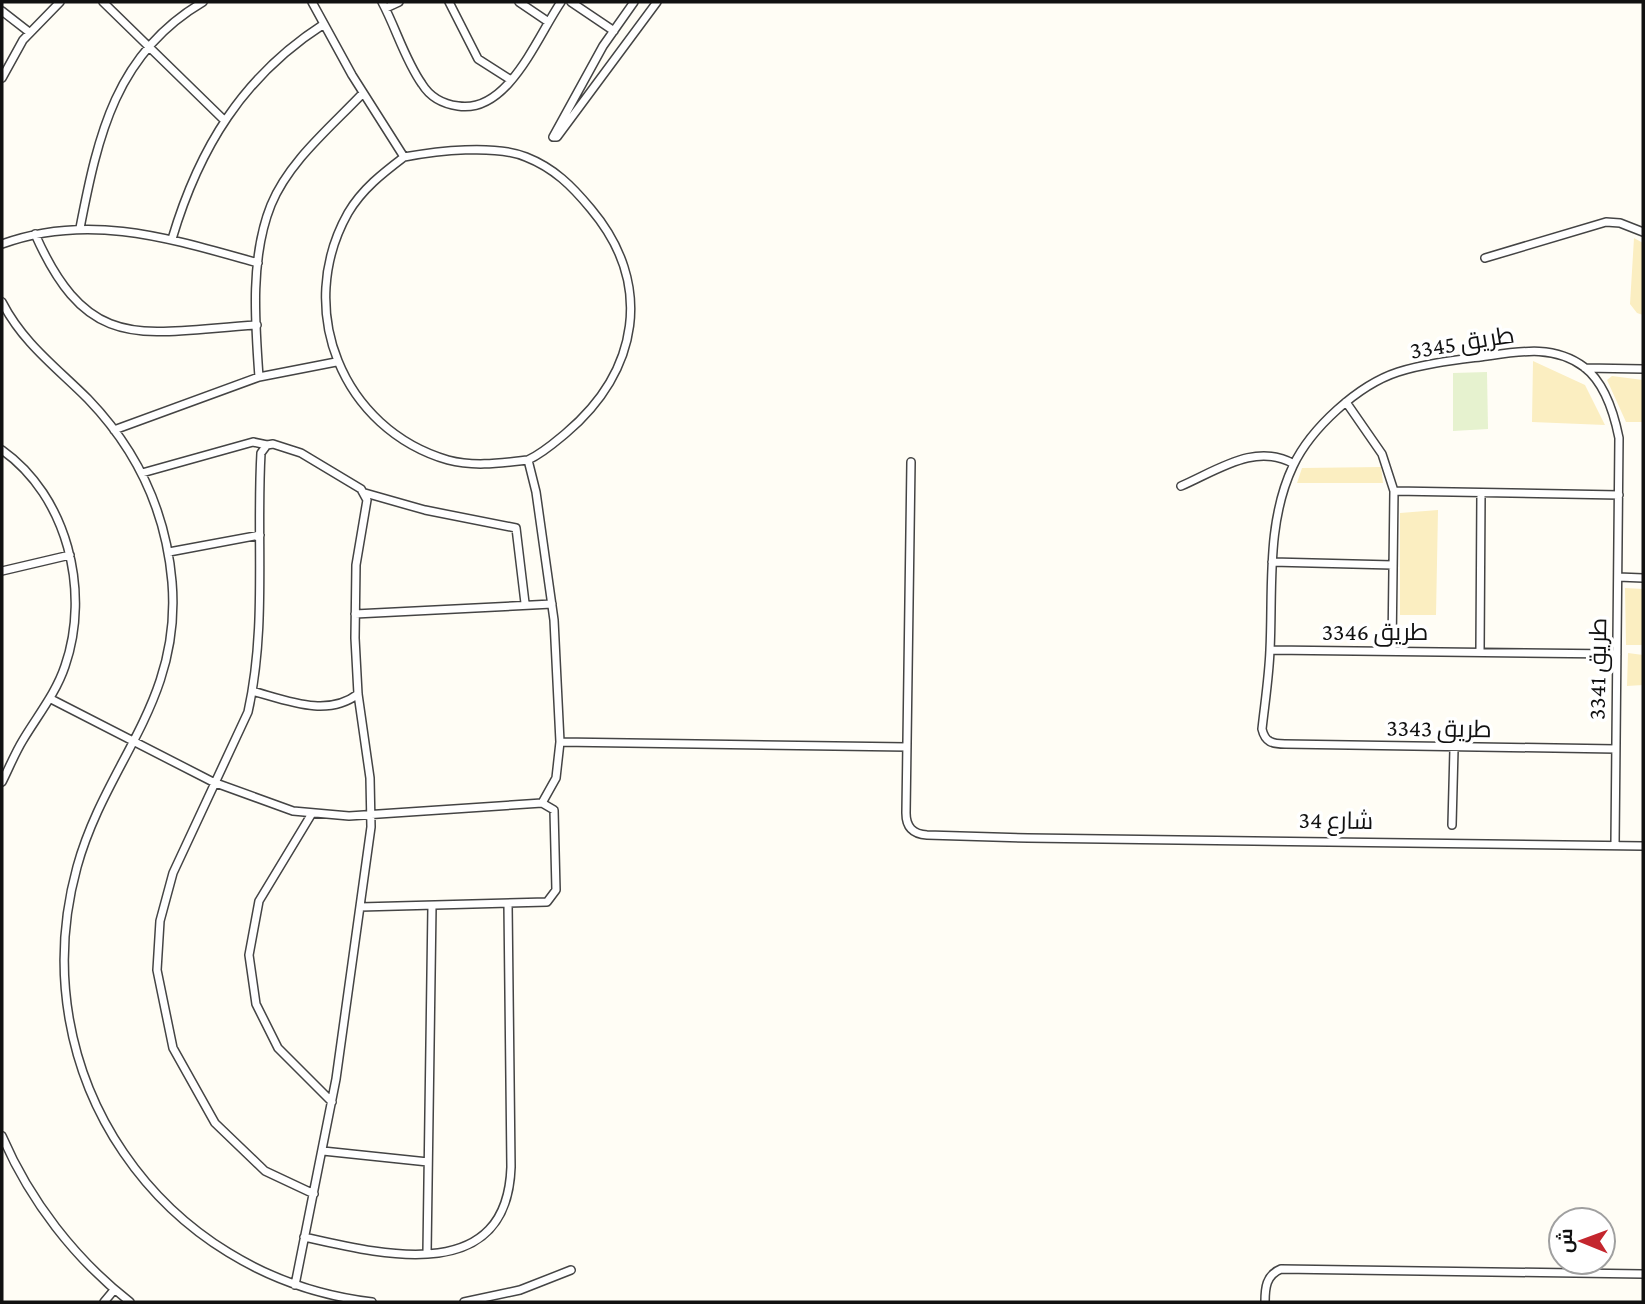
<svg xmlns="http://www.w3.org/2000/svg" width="1645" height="1304" font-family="'Crimson Pro',Cairo,serif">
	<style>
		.sand { fill: #fbeec1 }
		.pitch { fill: #e6f2cf }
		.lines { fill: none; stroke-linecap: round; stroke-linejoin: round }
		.minor-casing { stroke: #444; stroke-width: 10 }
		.minor { stroke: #fff; stroke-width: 7 }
		.labels { text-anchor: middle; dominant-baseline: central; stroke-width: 7; stroke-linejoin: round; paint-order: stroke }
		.street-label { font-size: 24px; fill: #111; stroke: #fff }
	</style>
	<rect width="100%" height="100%" fill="#fffdf5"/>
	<path class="sand" d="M1634 238 1643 243V315L1637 313 1630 304Z
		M1533 361 1585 385 1605 425 1532 422Z
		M1612 376 1643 380V422H1626L1607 380Z
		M1381 467 1383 483H1297L1302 468Z
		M1438 510 1436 615H1400V513Z
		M1625 588 1643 589V645H1626Z
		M1628 653 1643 655V685L1627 686Z"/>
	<path class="pitch" d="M1487 372 1488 429 1453 431V373Z"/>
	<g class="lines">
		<g class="minor-casing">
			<path id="minor" d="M103 2 225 121
				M312 2 352 75 404 157C437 151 494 144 526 157 554 168 572 186 591 209 654 284 639 371 566 433 554 443 543 453 528 460L536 492 554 620 560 742 556 778 542 803
				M382 2C396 28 405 60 422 84 430 97 443 104 458 106 508 114 537 37 561 2
				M449 2 478 59 511 80
				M519 2 547 21
				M571 2 614 31
				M634 2 603 46 553 137H557L657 2
				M386 8 399 2
				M2 11 29 32
				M2 78 23 40 60 2
				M404 157C383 173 362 189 348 213 294 309 342 429 448 460 474 467 501 463 528 460
				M80 228C98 135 116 53 203 2
				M35 234C89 356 143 332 257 325
				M172 239C199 148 243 76 324 24
				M2 244C90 212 172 239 258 263
				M1485 258 1606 222 1620 223 1643 232
				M2 302C23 343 56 367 88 399 137 450 166 512 172 582 182 702 106 762 77 867 20 1074 160 1277 372 1302
				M1585 368 1643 369
				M259 377C255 322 250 257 271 205 289 161 331 127 363 93
				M1346 402 1382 454 1394 491 1392 650
				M114 430 259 377 336 362
				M2 450C67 496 91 591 65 666 56 693 38 715 23 740 15 753 9 768 2 782
				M911 462 906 813C906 827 913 834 927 835L1028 838 1643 846
				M142 473 253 442 267 445
				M1181 486C1218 470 1256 442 1294 464
				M1394 491 1619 495
				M365 493 425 510 516 528 525 603
				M169 552 260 535
				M1272 562 1393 565
				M2 571 70 555
				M1618 577 1643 578
				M355 614 552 604
				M1270 650 1617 654
				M1480 651 1481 493
				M252 691C286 700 327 718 358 694
				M51 699 213 782 293 811 349 816 542 803 554 810 556 890 547 902 360 907
				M560 742 907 747
				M311 815 259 901 249 955 256 1004 278 1048 332 1102
				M1452 825 1454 749
				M1615 844 1619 438C1614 413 1605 383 1584 367 1555 345 1521 351 1487 356 1457 360 1427 363 1398 372 1358 385 1311 428 1293 466 1266 523 1273 589 1270 650 1269 676 1265 702 1262 729 1265 742 1272 744 1285 744L1616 749
				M2 1136C30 1201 75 1259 130 1302
				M323 1151 428 1162
				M304 1237C383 1255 507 1286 511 1167L508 904
				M427 1253 432 906
				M295 1285 336 1079 371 827 370 778 358 694 355 638 356 565 367 500 361 489 301 453 273 444 267 445 261 453C256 540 267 627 248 712L173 873 160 921 157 970 173 1048 215 1123 265 1171 314 1194
				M104 1302 114 1290
				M464 1302 520 1290 571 1270
				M1265 1302C1265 1288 1266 1275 1281 1269L1643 1274"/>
		</g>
		<use href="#minor" class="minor"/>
	</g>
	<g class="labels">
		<g class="street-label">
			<text transform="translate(1462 342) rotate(-9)">طريق 3345</text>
			<text x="1375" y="631">طريق 3346</text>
			<text transform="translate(1597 669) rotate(-89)">طريق 3341</text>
			<text transform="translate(1439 728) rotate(1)">طريق 3343</text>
			<text transform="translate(1336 820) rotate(1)">شارع 34</text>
		</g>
	</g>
	<rect width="1645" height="1304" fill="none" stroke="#111111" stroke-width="7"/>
	<g transform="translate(1582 1241) rotate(271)"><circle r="33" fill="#ffffff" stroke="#a0a0a0" stroke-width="2"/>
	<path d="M0-5L12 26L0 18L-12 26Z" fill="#c4262e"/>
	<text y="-10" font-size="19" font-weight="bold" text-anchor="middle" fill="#111111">ش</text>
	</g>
</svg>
